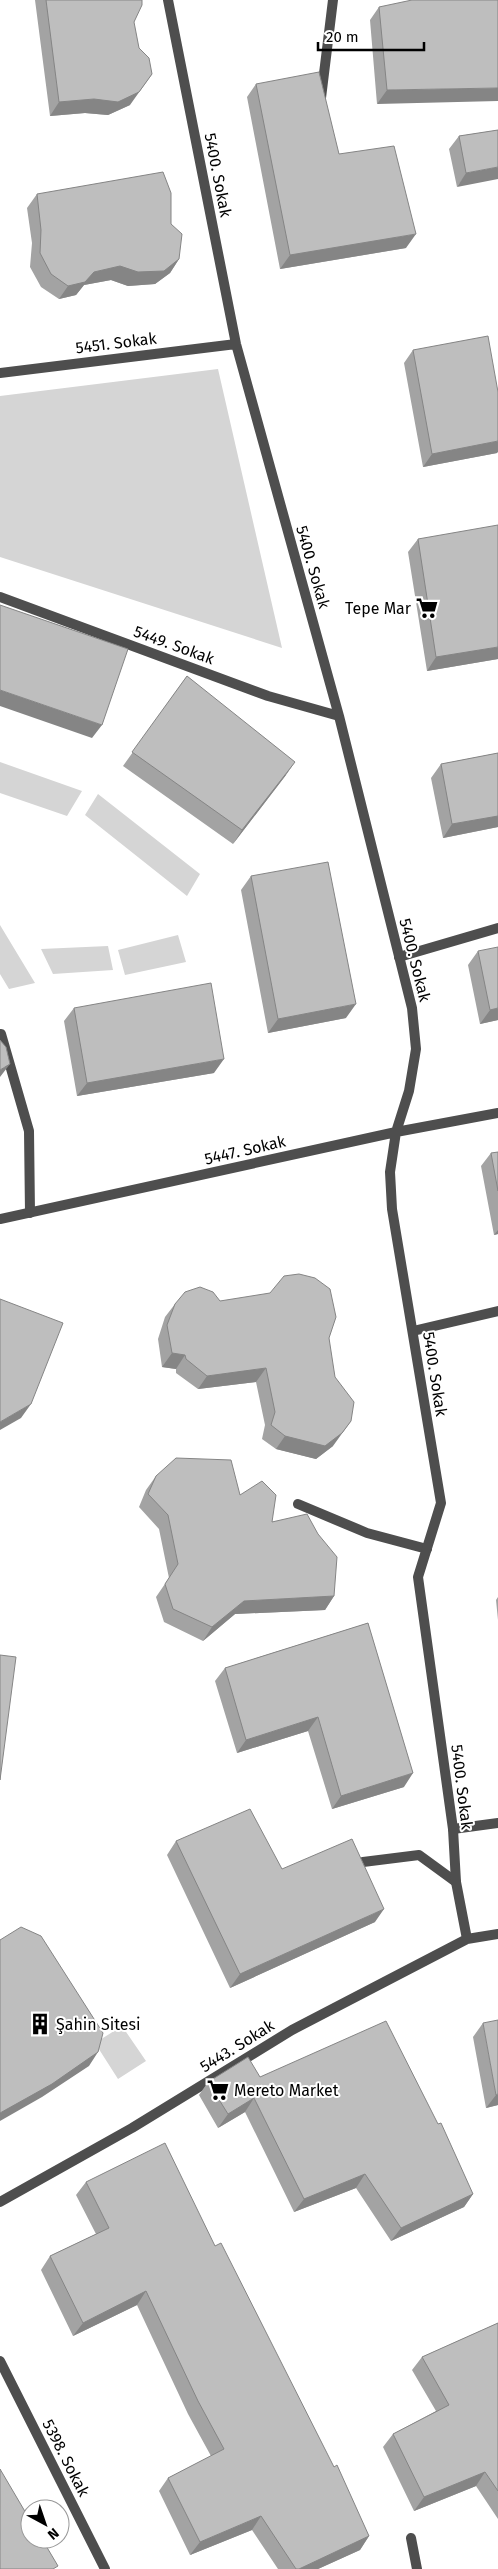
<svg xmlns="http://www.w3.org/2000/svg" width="498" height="2569" font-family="'Fira Sans',sans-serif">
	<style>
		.green { fill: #d5d5d5 }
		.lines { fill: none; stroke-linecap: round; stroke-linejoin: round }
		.service { stroke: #4e4e4e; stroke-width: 10 }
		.minor { stroke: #4e4e4e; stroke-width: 10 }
		.wall { fill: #a3a3a3 }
		.shaded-wall { fill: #858585 }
		.building { fill: #bebebe; stroke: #858585 }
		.labels { text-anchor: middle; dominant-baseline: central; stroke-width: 4; stroke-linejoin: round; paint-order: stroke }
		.street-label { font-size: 16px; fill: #000; stroke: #fff }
		.poi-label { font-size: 16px; fill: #000; stroke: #fff; text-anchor: start }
	</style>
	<rect width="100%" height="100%" fill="#fff"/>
	<path class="green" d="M218 369 282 648 0 557V396Z
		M0 762 82 791 67 816 0 793Z
		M98 794 200 874 187 896 85 815Z
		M0 925 35 983 9 989 0 974Z
		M178 935 186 962 125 975 118 950Z
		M108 946 113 970 53 974 41 949Z
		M122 2026 146 2061 118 2079 95 2043Z"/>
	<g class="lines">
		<path class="service" d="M321 98 333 0
			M399 957 498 928
			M1 1034 29 1131 30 1213
			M413 1331 498 1311
			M298 1504 367 1533 427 1549
			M453 1829 498 1823
			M363 1862 419 1855 456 1882
			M411 2538 417 2569"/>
		<path class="minor" d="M168 0 236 344 339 716 412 1008 416 1049 409 1091 396 1132 390 1172 392 1209 441 1503 418 1577 453 1829 456 1882 467 1939
			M0 373 236 344
			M0 597 268 696 339 716
			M0 1219 396 1132 498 1113
			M0 2202 132 2128 292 2030 467 1939 498 1934
			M0 2361 105 2569"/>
	</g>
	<path class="wall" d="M35 0H142L134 22 130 105 108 115 85 113 50 116Z
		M498 0 377 104 370 20 379 7Z
		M256 84 406 248 280 269 247 97Z
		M498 130 457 187 449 149 459 136Z
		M37 194 171 224 179 259 170 273 155 284 128 286 111 280 84 285 76 295 59 299 41 287 30 267 32 243 27 208Z
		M413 350 497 453 423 467 404 363Z
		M418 539 498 659 427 671 408 552Z
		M187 676 286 775 233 844 123 766Z
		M498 753V827L443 838 431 778 441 764Z
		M251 876 346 1018 268 1033 241 890Z
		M478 951 498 1020 480 1024 468 965Z
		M74 1008 214 1073 77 1096 64 1021Z
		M498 1152V1234L494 1235 481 1166 491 1153Z
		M220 1301 329 1338 333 1446 316 1459 276 1449 262 1439 265 1425 256 1382 198 1389 176 1373V1369L162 1367 158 1339 165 1317 175 1304Z
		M156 1476 240 1495 272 1522 334 1596 325 1610 235 1614 203 1641 164 1622 156 1597 169 1578 159 1529 139 1507 146 1490Z
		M498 1597V1620L496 1600Z
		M368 1623 404 1787 332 1809 308 1731 237 1753 215 1681 225 1668Z
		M176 1841 282 1869 375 1922 230 1988 167 1855Z
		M483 2023 498 2105 486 2108 473 2037Z
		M260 2077 473 2194 464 2207 391 2241 356 2188 294 2212 245 2112 218 2128 199 2095 208 2082Z
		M86 2182 215 2246 369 2536 360 2550 318 2569H278L252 2530 190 2555 159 2491 168 2478 211 2456 188 2414 137 2305 73 2336 41 2270 50 2256 96 2234 76 2195Z
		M498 2323V2519L476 2486 414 2511 383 2447 393 2434 436 2411 412 2370 422 2357Z"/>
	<path class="shaded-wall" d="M152 74 130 105 108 115 85 113 50 116 59 102 94 99Z
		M498 88V101L377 104 387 90Z
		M498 167V179L457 187 466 173Z
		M416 234 406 248 280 269 290 255Z
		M179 259 170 273 155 284 128 286 111 280 84 285 76 295 59 299 68 286 94 272 120 266Z
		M498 441V452L497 453 423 467 432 454Z
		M498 647V659L427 671 436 657Z
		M0 690 102 725 92 738 0 706Z
		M295 762 286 775 233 844 242 830Z
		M498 816V827L443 838 452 824Z
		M356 1004 346 1018 268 1033 278 1019Z
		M498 1008V1020L480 1024 490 1010Z
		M224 1059 214 1073 77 1096 87 1083Z
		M10 1064 0 1077V1078V1070Z
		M498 1230V1234L494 1235Z
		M172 1353 185 1355 176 1369 162 1367Z
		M266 1368 256 1382 198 1389 207 1376Z
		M31 1404 21 1418 0 1430V1422Z
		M351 1421 333 1446 316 1459 276 1449 285 1436Z
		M334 1596 325 1610 235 1614 203 1641 212 1627 244 1601Z
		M318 1717 308 1731 237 1753 246 1740Z
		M413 1773 404 1787 332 1809 341 1796Z
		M384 1909 375 1922 230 1988 240 1974Z
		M98 2052 89 2066 42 2097 0 2121V2113Z
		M498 2094V2105L486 2108 496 2095Z
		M254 2098 245 2112 218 2128 228 2114Z
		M365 2174 356 2188 294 2212 304 2199Z
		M473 2194 464 2207 391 2241 401 2228Z
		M146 2291 137 2305 73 2336 83 2323Z
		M485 2472 476 2486 414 2511 424 2497Z
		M261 2516 252 2530 190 2555 200 2542Z
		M369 2536 360 2550 318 2569H299Z"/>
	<path class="building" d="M46 0H142V5L134 22 139 48 149 58 152 74 139 92 118 102 94 99 59 102Z
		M412 0H498V88L387 90 379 7Z
		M319 72 339 154 394 146 416 234 290 255 256 84Z
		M498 130V167L466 173 459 136Z
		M163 172 171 193V224L182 234 179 259 164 271 138 272 120 266 94 272 85 282 68 286 51 274 40 253 41 230 37 194Z
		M488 336 498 392V441L432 454 413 350Z
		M498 525V647L436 657 418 539Z
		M0 605 128 649 102 725 0 690Z
		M187 676 295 762 242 830 132 752Z
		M498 753V816L452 824 441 764Z
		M328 862 356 1004 278 1019 251 876Z
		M498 947V1008L490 1010 478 951Z
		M211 983 224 1059 87 1083 74 1008Z
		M0 1040 6 1047 10 1064 0 1070Z
		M498 1152V1191L491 1153Z
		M299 1274 315 1278 330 1289 336 1317 329 1338 335 1377 354 1402 351 1421 342 1433 325 1446 285 1436 271 1425 275 1412 266 1368 207 1376 186 1359 185 1355 172 1353 167 1325 175 1304 185 1292 200 1287 213 1292 220 1301 270 1293 284 1276Z
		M0 1299 63 1323 31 1404 0 1422Z
		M176 1458 231 1460 240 1495 262 1481 276 1495 272 1522 307 1514 318 1534 337 1557 334 1596 244 1601 212 1627 173 1609 165 1584 178 1564 168 1515 148 1494 156 1476Z
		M368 1623 413 1773 341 1796 318 1717 246 1740 225 1668Z
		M0 1655 16 1657 0 1780Z
		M250 1809 282 1869 352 1839 384 1909 240 1974 176 1841Z
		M21 1927 41 1936 103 2033 98 2052 52 2084 0 2113V1940Z
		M498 2020V2094L496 2095 483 2023Z
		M386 2021 438 2124 441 2123 473 2194 401 2228 365 2174 304 2199 254 2098 228 2114 208 2082 248 2057 260 2077Z
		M165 2143 215 2246 221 2243 334 2467 337 2465 369 2536 299 2569H296L261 2516 200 2542 168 2478 224 2449 198 2401 146 2291 83 2323 50 2256 109 2228 86 2182Z
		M498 2323V2491L485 2472 424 2497 393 2434 449 2405 422 2357Z
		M0 2469 30 2520V2539H42L58 2566 53 2569H0Z"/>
	<defs>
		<g id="supermarket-bare" transform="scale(1.725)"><path d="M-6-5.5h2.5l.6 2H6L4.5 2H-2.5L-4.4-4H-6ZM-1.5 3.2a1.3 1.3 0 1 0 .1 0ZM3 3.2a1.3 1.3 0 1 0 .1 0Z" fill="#000" stroke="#fff" stroke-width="2.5" paint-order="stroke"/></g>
		<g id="building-bare" transform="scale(1.725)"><path d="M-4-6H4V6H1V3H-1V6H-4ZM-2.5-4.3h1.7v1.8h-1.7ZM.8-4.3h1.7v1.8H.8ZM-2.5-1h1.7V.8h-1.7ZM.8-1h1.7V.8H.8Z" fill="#000" stroke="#fff" stroke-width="2.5" paint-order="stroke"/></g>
	</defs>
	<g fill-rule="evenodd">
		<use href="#supermarket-bare" x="427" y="608"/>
		<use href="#building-bare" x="40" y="2024"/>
		<use href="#supermarket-bare" x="218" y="2090"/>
	</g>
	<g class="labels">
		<g class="street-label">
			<text transform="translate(218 175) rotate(79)">5400. Sokak</text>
			<text transform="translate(116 343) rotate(-7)">5451. Sokak</text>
			<text transform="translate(313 567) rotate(74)">5400. Sokak</text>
			<text transform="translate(174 645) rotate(20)">5449. Sokak</text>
			<text transform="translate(415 960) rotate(76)">5400. Sokak</text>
			<text transform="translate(245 1150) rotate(-13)">5447. Sokak</text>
			<text transform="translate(435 1374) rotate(81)">5400. Sokak</text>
			<text transform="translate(462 1787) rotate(83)">5400. Sokak</text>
			<text transform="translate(237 2046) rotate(-32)">5443. Sokak</text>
			<text transform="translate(66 2458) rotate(63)">5398. Sokak</text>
		</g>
		<g class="poi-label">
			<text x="411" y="608" text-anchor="end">Tepe Mar</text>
			<text x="56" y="2024">Şahin Sitesi</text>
			<text x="234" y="2090">Mereto Market</text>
		</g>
	</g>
	<g transform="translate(45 2524) rotate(140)"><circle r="24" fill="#ffffff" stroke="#999999"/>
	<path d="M0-4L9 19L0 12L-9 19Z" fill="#000000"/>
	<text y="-8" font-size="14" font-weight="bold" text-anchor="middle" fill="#000000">N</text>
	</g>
	<path d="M318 42v8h106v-8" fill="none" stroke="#000000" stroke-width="2.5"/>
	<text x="326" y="42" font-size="15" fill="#000000" stroke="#ffffff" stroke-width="4" paint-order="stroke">20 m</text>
</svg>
